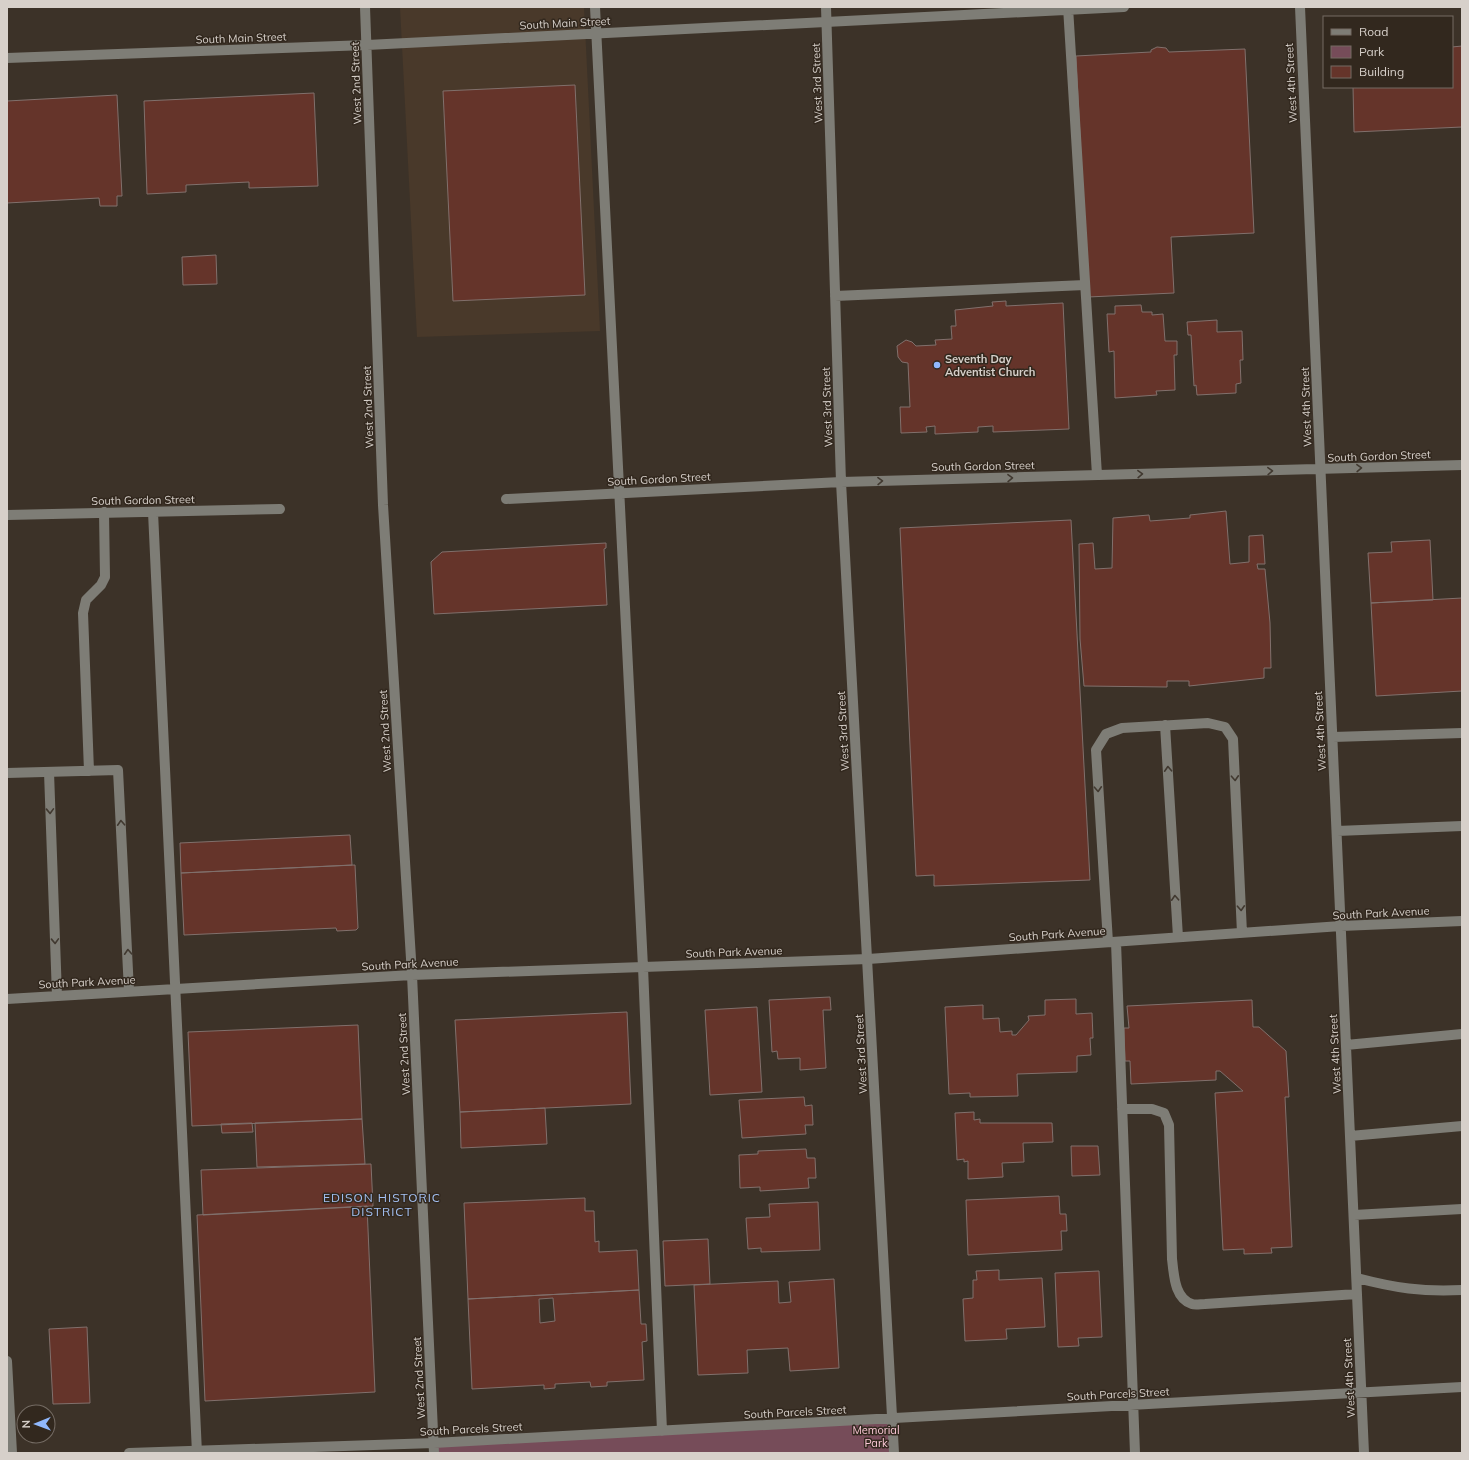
<svg xmlns="http://www.w3.org/2000/svg" width="1469" height="1460" font-family="Mulish,sans-serif">
	<style>
		.built { fill: #49392a }
		.green { fill: #764c59 }
		.building { fill: #65342a; stroke: #81706c; fill-rule: evenodd }
		.lines { fill: none; stroke-linecap: round; stroke-linejoin: round }
		.minor { stroke: #7e7d76; stroke-width: 10 }
		.oneway { stroke: #413930 }
		.poi-dot { fill: #90b8fd; stroke: #32281e; stroke-width: 1.5 }
		.labels { text-anchor: middle; dominant-baseline: central; stroke-width: 3; stroke-linejoin: round; paint-order: stroke }
		.street-label { font-size: 11px; fill: #d7d0ca; stroke: #32281e }
		.poi-label { font-size: 11px; font-weight: bold; fill: #d7d0ca; stroke: #32281e; text-anchor: start }
		.park-label { font-size: 11px; fill: #fcc8d7; stroke: #32281e }
		.neighbourhood-label { font-size: 12px; letter-spacing: 1px; fill: #a4c2f5; stroke: #32281e }
	</style>
	<rect width="100%" height="100%" fill="#3c3228"/>
	<path class="built" d="M400 7H584L600 331 417 337Z"/>
	<path class="green" d="M893 1420 894 1453H434V1443Z"/>
	<path class="building" d="M1462 46V127L1354 132 1353 87H1452V47Z
		M1157 47 1166 48 1169 52 1245 49 1254 233 1171 237 1174 293 1088 297 1076 56 1151 52V50Z
		M575 85 585 295 453 301 443 91Z
		M314 93 318 186 249 188V182L186 185V192L147 194 144 101Z
		M117 95 122 196H117V206H100L99 198 7 203V101Z
		M216 255 217 284 183 285 182 257Z
		M1006 301V306L1063 303 1069 429 993 432V426L978 427V432L935 434V426L926 427 927 432 901 433 900 407H910L908 363 902 362 898 357 897 346 906 340 912 342 916 346 936 345 935 340 952 339 951 326H956L955 310 993 306 992 302Z
		M1141 305 1142 312H1152V315L1163 314 1165 341H1177V355H1174L1175 390 1156 391 1157 395 1115 398 1114 351 1109 352 1107 314H1115V306Z
		M1217 320V332L1242 331 1243 360H1240L1241 383 1236 384V393L1197 395 1196 385 1194 386 1191 335H1188L1187 322Z
		M1226 511 1230 564 1249 562V536L1263 535 1265 564H1257L1258 569H1265L1270 623 1271 668H1264V678L1189 686V681H1167V687L1084 686 1080 639 1079 544 1093 543 1095 569 1112 568 1113 518 1149 515 1150 521 1190 518V515Z
		M1071 520 1090 880 934 886V875L916 876 900 528Z
		M1430 540 1433 600 1371 603 1368 553 1392 552 1391 542Z
		M606 543V548L604 549 607 605 434 614 431 562 442 552Z
		M1462 598V691L1376 696 1371 603Z
		M350 835 352 865 181 873 180 843Z
		M355 865 358 928 356 930 337 931 336 928 184 935 181 873Z
		M830 997 831 1010H823L826 1068 800 1070V1058L778 1059 777 1051 772 1052 769 1000Z
		M1076 999V1014L1092 1013 1093 1038H1090L1091 1055 1077 1056V1072L1017 1074 1018 1096 970 1097V1093L949 1094 945 1007 983 1005V1019L999 1018 1000 1032 1012 1031V1035H1016L1029 1020 1028 1016 1045 1015V1000Z
		M1252 1000 1253 1027H1259L1286 1051 1289 1097H1285L1292 1247 1271 1248 1272 1253 1244 1254V1249L1223 1250 1215 1093 1243 1091 1220 1071H1216V1080L1131 1084 1130 1061H1125L1124 1028H1129L1127 1006Z
		M757 1007 762 1092 710 1095 705 1010Z
		M627 1012 631 1104 460 1112 455 1020Z
		M358 1025 362 1119 192 1126 188 1032Z
		M804 1097 805 1106 812 1105 813 1125H805L806 1134 742 1138 739 1100Z
		M545 1108 547 1144 461 1148 460 1112Z
		M974 1112V1120L980 1119V1123H1052L1053 1142 1023 1143 1024 1162 1002 1163 1003 1177 968 1179V1161L964 1162V1159L957 1160 955 1113Z
		M362 1119 365 1164 257 1167 255 1123Z
		M252 1123 253 1132 222 1133 221 1124Z
		M1071 1146H1098L1100 1175 1072 1176Z
		M806 1149 807 1158H815L816 1178H808L809 1188 760 1191V1187L740 1188 739 1155 758 1154V1151Z
		M371 1164 373 1206 203 1215 201 1170Z
		M1059 1196 1060 1214H1066L1067 1231H1061L1062 1250 968 1255 966 1200Z
		M585 1198V1211H594L595 1242 599 1241V1252L637 1250 639 1290 468 1299 464 1203Z
		M818 1202 820 1250 761 1252V1248L748 1249 746 1218 770 1217 769 1204Z
		M367 1206 375 1392 205 1401 197 1215Z
		M708 1239 710 1284 665 1286 663 1241Z
		M999 1270V1280L1042 1278 1045 1327 1006 1329 1007 1339 965 1341 963 1299 973 1298V1280H977L976 1271Z
		M1099 1271 1102 1337 1078 1338 1079 1346 1058 1347 1055 1273Z
		M834 1279 839 1368 790 1371 788 1348 747 1350 748 1373 698 1375 694 1285 778 1281 779 1303 791 1302 789 1282Z
		M639 1290 641 1324H646L647 1341 642 1342 644 1380 607 1382V1386L591 1387 590 1382 555 1384V1388L544 1389V1385L472 1389 468 1299ZM553 1298 555 1321 540 1323 539 1299Z
		M87 1327 90 1403 53 1404 49 1329Z"/>
	<g class="lines">
		<path class="minor" d="M365 7 383 505 412 975 434 1453
			M595 7 643 967 662 1431
			M826 7 841 482 894 1453
			M1068 7 1097 475
			M1300 7 1364 1453
			M7 58 367 45 1124 7
			M835 296 1085 285
			M506 499 841 482 1462 465
			M153 512 197 1453
			M7 515 280 509
			M1165 725 1178 937
			M1333 737 1462 733
			M89 771 83 613 86 600 101 585 105 577 104 512
			M49 772 57 996
			M7 773 118 770 129 991
			M1337 831 1462 826
			M1108 942 1096 750 1106 734 1122 728 1208 723 1225 727 1233 739 1242 933
			M1116 942 1135 1453
			M7 999 412 975 868 959 1341 926 1462 921
			M1346 1045 1462 1034
			M1122 1109H1152L1164 1113 1169 1125 1172 1259C1174 1274 1174 1298 1192 1304 1195 1305 1201 1304 1205 1304L1357 1294
			M1350 1136 1462 1126
			M1354 1215 1462 1209
			M1357 1278C1395 1288 1422 1292 1462 1290
			M7 1361 12 1453
			M129 1453 434 1443 1462 1387"/>
	</g>
	<defs><path id="oneway-chevron" d="M-2-3.5L2.5 0L-2 3.5" fill="none" stroke-width="1.6" stroke-linecap="round" stroke-linejoin="round"/></defs>
	<g class="oneway">
		<use href="#oneway-chevron" transform="translate(1359 468) rotate(-2)"/>
		<use href="#oneway-chevron" transform="translate(1270 471) rotate(-2)"/>
		<use href="#oneway-chevron" transform="translate(1140 474) rotate(-2)"/>
		<use href="#oneway-chevron" transform="translate(1010 478) rotate(-1)"/>
		<use href="#oneway-chevron" transform="translate(880 481) rotate(-1)"/>
		<use href="#oneway-chevron" transform="translate(1168 769) rotate(-93)"/>
		<use href="#oneway-chevron" transform="translate(1235 778) rotate(87)"/>
		<use href="#oneway-chevron" transform="translate(1098 789) rotate(87)"/>
		<use href="#oneway-chevron" transform="translate(50 811) rotate(88)"/>
		<use href="#oneway-chevron" transform="translate(121 823) rotate(-93)"/>
		<use href="#oneway-chevron" transform="translate(1175 898) rotate(-93)"/>
		<use href="#oneway-chevron" transform="translate(1241 908) rotate(87)"/>
		<use href="#oneway-chevron" transform="translate(55 941) rotate(88)"/>
		<use href="#oneway-chevron" transform="translate(128 952) rotate(-93)"/>
	</g>
	<circle class="poi-dot" cx="937" cy="365" r="4"/>
	<g class="labels">
		<g class="street-label">
			<text transform="translate(565 23) rotate(-3)">South Main Street</text>
			<text transform="translate(241 38) rotate(-2)">South Main Street</text>
			<text transform="translate(356 83) rotate(-92)">West 2nd Street</text>
			<text transform="translate(817 83) rotate(-92)">West 3rd Street</text>
			<text transform="translate(1291 83) rotate(-93)">West 4th Street</text>
			<text transform="translate(368 407) rotate(-92)">West 2nd Street</text>
			<text transform="translate(827 407) rotate(-92)">West 3rd Street</text>
			<text transform="translate(1306 407) rotate(-92)">West 4th Street</text>
			<text transform="translate(1379 456) rotate(-2)">South Gordon Street</text>
			<text transform="translate(983 466) rotate(-1)">South Gordon Street</text>
			<text transform="translate(659 479) rotate(-3)">South Gordon Street</text>
			<text transform="translate(143 500) rotate(-1)">South Gordon Street</text>
			<text transform="translate(385 731) rotate(-93)">West 2nd Street</text>
			<text transform="translate(843 731) rotate(-93)">West 3rd Street</text>
			<text transform="translate(1320 731) rotate(-93)">West 4th Street</text>
			<text transform="translate(1381 913) rotate(-3)">South Park Avenue</text>
			<text transform="translate(1057 934) rotate(-4)">South Park Avenue</text>
			<text transform="translate(734 952) rotate(-2)">South Park Avenue</text>
			<text transform="translate(410 964) rotate(-3)">South Park Avenue</text>
			<text transform="translate(87 982) rotate(-3)">South Park Avenue</text>
			<text transform="translate(404 1054) rotate(-93)">West 2nd Street</text>
			<text transform="translate(861 1054) rotate(-93)">West 3rd Street</text>
			<text transform="translate(1335 1054) rotate(-93)">West 4th Street</text>
			<text transform="translate(419 1378) rotate(-93)">West 2nd Street</text>
			<text transform="translate(1349 1378) rotate(-93)">West 4th Street</text>
			<text transform="translate(1118 1394) rotate(-3)">South Parcels Street</text>
			<text transform="translate(795 1412) rotate(-3)">South Parcels Street</text>
			<text transform="translate(471 1429) rotate(-3)">South Parcels Street</text>
		</g>
		<g class="poi-label">
			<text x="945" y="359">Seventh Day<tspan x="945" dy="13">Adventist Church</tspan></text>
		</g>
		<g class="park-label">
			<text x="876" y="1430">Memorial<tspan x="876" dy="13">Park</tspan></text>
		</g>
		<g class="neighbourhood-label">
			<text x="382" y="1197">EDISON HISTORIC<tspan x="382" dy="14">DISTRICT</tspan></text>
		</g>
	</g>
	<rect width="1469" height="1460" fill="none" stroke="#d7d0ca" stroke-width="16"/>
	<rect x="1323" y="16" width="130" height="72" fill="#32281e" stroke="#746b63"/>
	<rect x="1331" y="29" width="20" height="6" fill="#7e7d76" stroke="#746b63"/>
	<text x="1359" y="36" font-size="12" fill="#d7d0ca">Road</text>
	<rect x="1331" y="46" width="20" height="12" fill="#764c59" stroke="#746b63"/>
	<text x="1359" y="56" font-size="12" fill="#d7d0ca">Park</text>
	<rect x="1331" y="66" width="20" height="12" fill="#65342a" stroke="#746b63"/>
	<text x="1359" y="76" font-size="12" fill="#d7d0ca">Building</text>
	<g transform="translate(36 1424) rotate(269)"><circle r="19" fill="#32281e" stroke="#746b63"/>
	<path d="M0-3L7 15L0 10L-7 15Z" fill="#90b8fd"/>
	<text y="-6" font-size="11" font-weight="bold" text-anchor="middle" fill="#d7d0ca">N</text>
	</g>
</svg>
